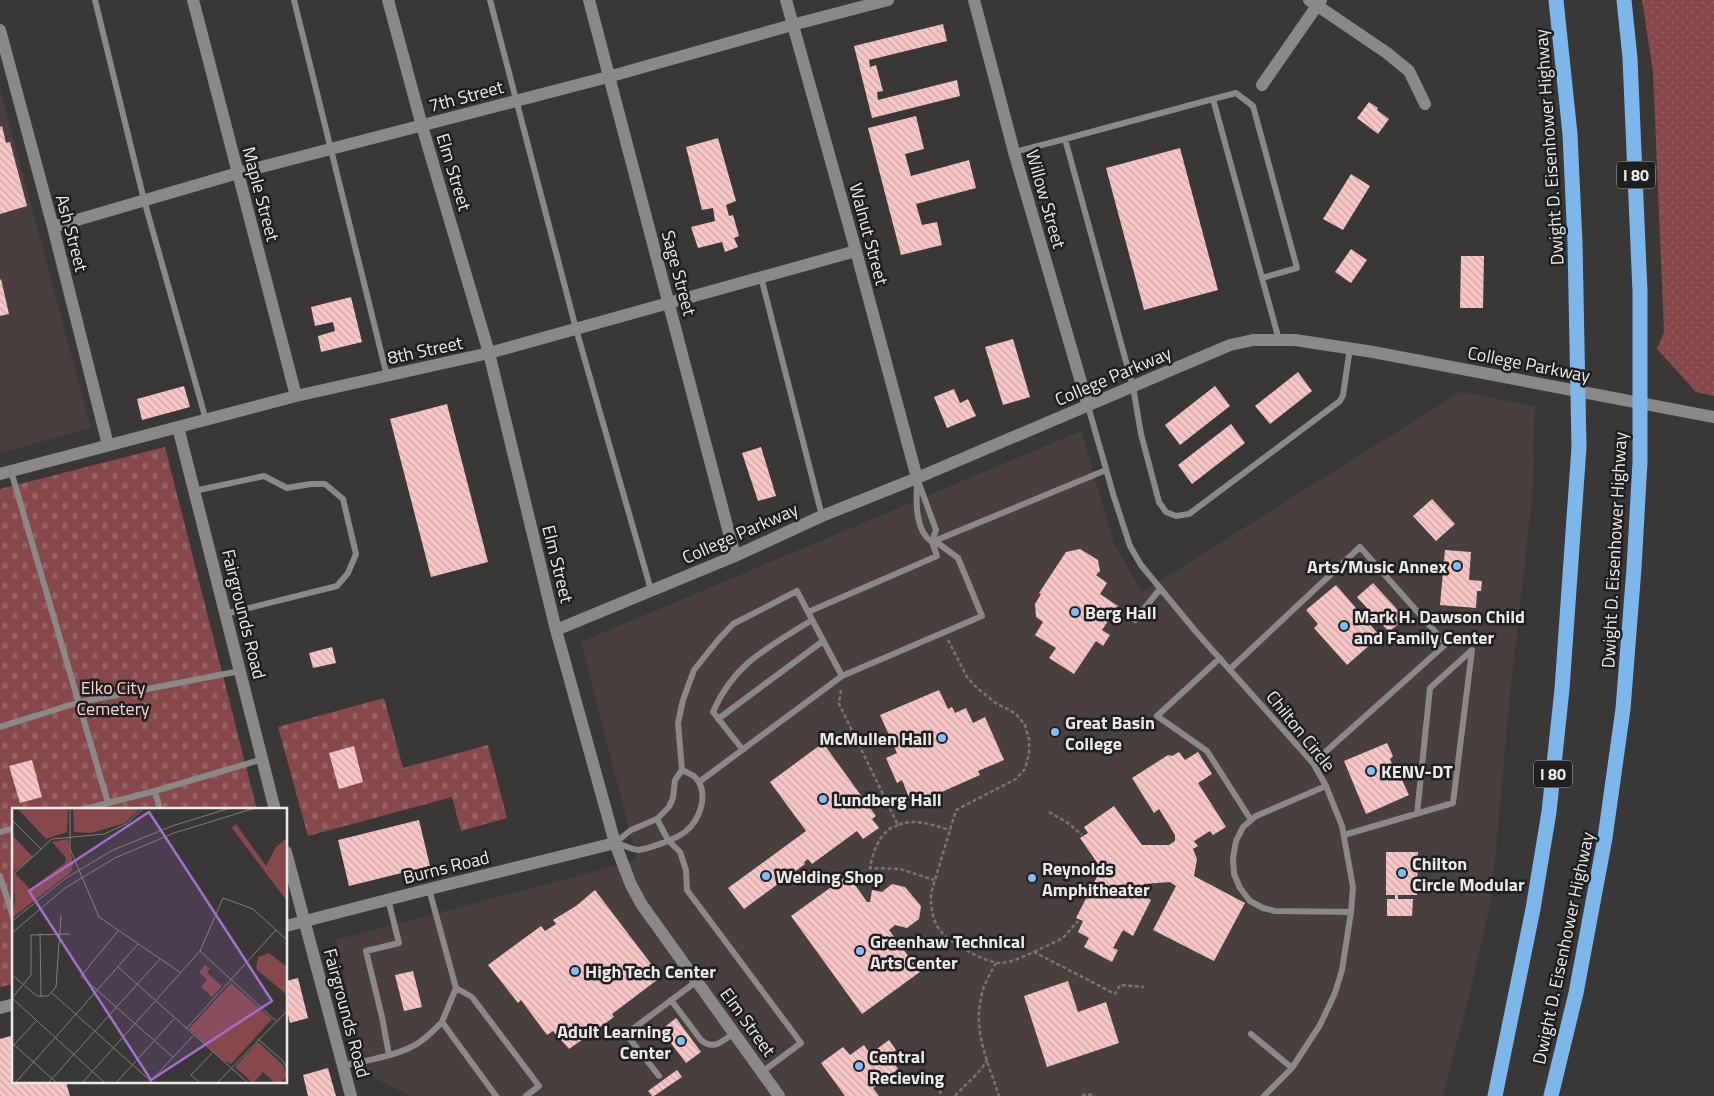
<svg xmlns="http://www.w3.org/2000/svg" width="1714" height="1096" font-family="'Titillium Web',sans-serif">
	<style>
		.built { fill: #493f3f }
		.grass { fill: url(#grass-dots) }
		.cemetery { fill: url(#cemetery-stones) }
		.building { fill: url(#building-back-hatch) }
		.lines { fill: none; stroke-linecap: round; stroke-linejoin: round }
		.path { stroke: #777474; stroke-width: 2.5; stroke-dasharray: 4 2.5; stroke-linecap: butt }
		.service { stroke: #8b8888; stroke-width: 6 }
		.minor { stroke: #8b8888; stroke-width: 12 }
		.tertiary { stroke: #8b8888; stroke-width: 12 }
		.motorway { stroke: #7db6eb; stroke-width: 15 }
		.poi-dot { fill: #7ebef9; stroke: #201f1f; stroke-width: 2 }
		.labels { text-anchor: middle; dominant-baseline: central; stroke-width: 5; stroke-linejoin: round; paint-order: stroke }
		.shield { fill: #201f1f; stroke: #aeacac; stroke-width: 1 }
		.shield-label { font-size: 16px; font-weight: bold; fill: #ebe9e9 }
		.street-label { font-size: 18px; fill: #ebe9e9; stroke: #201f1f }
		.poi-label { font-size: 18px; font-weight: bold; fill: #ebe9e9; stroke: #201f1f; text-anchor: start }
		.park-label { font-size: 18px; fill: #fbcfcf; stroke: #201f1f }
		.inset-road { fill: none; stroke: #817e7e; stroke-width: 1 }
		.view { fill: #a26ece; fill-opacity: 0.15; stroke: #a26ece; stroke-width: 2.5 }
		.inset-edge { fill: none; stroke: #ebe9e9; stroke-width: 2.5 }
	</style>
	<defs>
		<pattern id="grass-dots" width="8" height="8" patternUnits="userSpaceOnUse" patternTransform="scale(1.25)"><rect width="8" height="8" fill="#86484b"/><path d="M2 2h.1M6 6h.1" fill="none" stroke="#976265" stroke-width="1.8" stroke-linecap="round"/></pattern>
		<pattern id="cemetery-stones" width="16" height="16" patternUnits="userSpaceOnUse" patternTransform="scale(1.25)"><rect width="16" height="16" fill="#86484b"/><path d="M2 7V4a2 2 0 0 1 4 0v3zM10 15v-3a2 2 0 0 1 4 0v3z" fill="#976265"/></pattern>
		<pattern id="building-back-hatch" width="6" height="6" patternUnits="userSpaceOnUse" patternTransform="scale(1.25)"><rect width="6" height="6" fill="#f8c6c6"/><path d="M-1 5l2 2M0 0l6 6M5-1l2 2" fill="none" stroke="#cca6a6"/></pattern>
	</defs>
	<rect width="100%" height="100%" fill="#3a3737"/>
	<path class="built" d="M0 89 91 428 0 453Z
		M1460 392 1535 406 1532 500 1512 676 1491 901 1469 996 1443 1096H410L365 1073 336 940 637 860 581 642 1081 431 1114 543 1142 592Z"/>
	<path class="grass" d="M1642 0H1714V396L1696 392 1657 349 1664 332 1653 72Z"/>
	<path class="cemetery" d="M165 447 257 810H14V984L0 987V489Z
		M384 698 403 768 488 745 507 818 461 831 452 797 308 836 278 727Z"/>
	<path class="building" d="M943 24 947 41 869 60 870 67 876 65 883 91 877 92 878 100 957 80 960 96 872 118 854 46Z
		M1369 102 1378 108 1377 110 1389 119 1378 134 1357 118Z
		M916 116 924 149 905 154 911 176 969 160 976 188 916 204 922 225 937 222 942 245 901 255 868 128Z
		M2 126 6 143 10 142 27 206 0 214V127Z
		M718 138 736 201 726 205 729 216 733 215 739 236 734 238 738 247 725 252 722 242 698 248 691 227 715 221 713 208 702 210 686 147Z
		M1180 148 1218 290 1144 310 1106 168Z
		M1351 174 1370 186 1343 230 1323 219Z
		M1351 249 1367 260 1351 283 1335 272Z
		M1461 256H1484L1483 308H1460Z
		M1 279 9 314 0 316V280Z
		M351 297 362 342 321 352 318 336 335 331 333 322 315 326 311 307Z
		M1013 339 1030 397 1003 405 985 347Z
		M1298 372 1312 391 1270 424 1255 406Z
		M184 386 190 407 142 420 137 399Z
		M1215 386 1230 406 1180 445 1165 425Z
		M954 389 960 403 968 399 976 416 947 428 934 397Z
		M447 404 488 562 431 577 390 419Z
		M1231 424 1245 443 1192 484 1178 465Z
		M761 447 776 496 758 501 742 453Z
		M1432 499 1455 524 1436 541 1413 516Z
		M1080 549 1098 560 1100 571 1096 575 1107 583 1100 594 1118 606 1102 630 1110 635 1103 646 1096 641 1074 674 1049 658 1056 648 1035 635 1043 622 1036 617 1035 604 1041 594 1039 593 1066 552Z
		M1445 550 1471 552 1469 580 1482 581 1481 591H1477L1476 608 1440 605Z
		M1373 583 1405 618 1389 632 1357 597Z
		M1336 585 1380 636 1347 665 1314 628 1318 624 1306 610Z
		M332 647 336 663 313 668 309 653Z
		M939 690 948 709 952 707 955 713 966 708 973 723 985 717 1004 760 978 771 980 775 919 802 917 797 910 800 902 780 897 783 886 758 897 753 880 715Z
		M823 743 876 816 872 819 879 828 863 839 857 831 812 864 808 859 804 862 805 864 744 909 728 888 806 831 770 782Z
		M1387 743 1393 756 1390 759 1399 781 1402 780 1409 795 1366 814 1344 761Z
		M354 746 363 782 339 789 329 753Z
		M1179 752 1185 760 1198 752 1212 774 1198 783 1226 827 1213 835 1210 831 1194 841 1198 846 1193 849 1197 859 1194 876 1245 903 1214 961 1153 930 1176 886 1170 882 1144 884 1139 893 1151 900 1133 936 1123 930 1113 948 1118 950 1112 962 1084 947 1089 938 1078 932 1083 921 1076 918 1101 869 1097 867 1098 864 1080 838 1088 833 1084 827 1114 806 1142 845H1169L1175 841V835L1159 809 1154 813 1132 778 1168 755 1172 756Z
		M32 760 42 797 20 803 9 766Z
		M419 820 430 866 349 886 338 840Z
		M1386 852H1418L1417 895H1398V899H1413L1412 916H1387V899H1395V895H1386Z
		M848 875 867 902H870L872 890 882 892 892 884 905 887 921 906 919 919 907 928 895 925 889 930 920 972 862 1014 791 916Z
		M595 890 661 977 612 1014 614 1017 569 1049 553 1031 547 1035 521 1000 518 1003 488 965 541 926 545 931 556 924 553 920 576 906Z
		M413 971 422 1007 404 1011 395 975Z
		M298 978 308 1018 290 1023 286 1006V981Z
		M1068 981 1078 1012 1106 1002 1119 1043 1047 1067 1024 996Z
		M676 1018 701 1052 686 1063 661 1030Z
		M14 1035V1082H66L70 1096H0V1039Z
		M889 1040 896 1050 889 1056 898 1069 873 1088 879 1096H845L821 1063 843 1047 850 1055 864 1045 870 1054Z
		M328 1068 336 1096H308L303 1075Z
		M677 1070 682 1077 654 1096H652L648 1091Z"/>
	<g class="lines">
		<path class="path" d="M948 640 967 677 976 687 997 704 1006 708 1016 714 1025 725 1029 739V754L1025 769 1016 779 956 810 931 893C930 929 943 937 971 953 979 957 991 963 1001 963 1011 963 1024 956 1034 952L1115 994 1120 985 1144 987
			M841 690 839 704 898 825C917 818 931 825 950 830
			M1049 812 1068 823 1082 835
			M898 825C894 827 889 828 887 831 877 840 872 856 870 868L900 869 934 880
			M1034 952 1063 938 1078 921
			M996 963C990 974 983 985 981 998 973 1032 989 1065 999 1096
			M937 1084 942 1096
			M955 1096C966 1083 979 1075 987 1060
			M1082 1096 1087 1094 1095 1096"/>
		<path class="service" d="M95 0 144 200 206 420
			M294 0 387 376
			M490 0 576 329 651 590
			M1213 99 1236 93 1253 106 1297 268 1262 278
			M1014 152 1065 139
			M761 277 822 516
			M1279 340 1213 99 1065 139 1133 387 1141 434 1159 502 1166 512 1176 516 1189 514 1340 401 1343 395 1350 348
			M1088 406 1114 497 1130 546 1141 565 1197 633 1313 763 1326 786 1342 826 1353 887 1351 912 1342 970 1335 993 1320 1025 1292 1068 1264 1096
			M11 471 108 803
			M917 483C916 501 915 531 932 542
			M194 491 264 476 287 488 311 484H325L343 499 356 554 348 573 337 586 225 614
			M932 542 1106 470
			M808 612 842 676 982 616 958 558 935 541
			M1135 620 1160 589
			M1220 658 1157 716 1207 751 1251 820
			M1230 669 1360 547 1446 644 1313 763
			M718 719 823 641
			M0 727 80 702 240 671
			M743 750 713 712C734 663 769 647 812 620
			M699 782 842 676
			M1326 786 1256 816 1243 827 1236 841 1233 858 1234 874 1240 888 1250 901 1263 908 1275 911 1351 912
			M155 791 160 810
			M81 810 155 791 263 759
			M657 819 668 840 680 852 686 870 687 890 801 1043 762 1072
			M0 832 14 828
			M1344 835 1453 803 1472 650 1430 688 1417 814
			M615 843 631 830 657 819 669 807 673 798 675 780 682 770 678 723 683 700 694 670 718 640 733 624 797 591 808 612 937 556 932 542 936 530 917 478
			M617 843C623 845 632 850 639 850 650 848 676 839 685 832 700 820 710 793 695 777 692 774 686 772 682 770
			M0 876 14 920
			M429 889 456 988 442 1022 496 1096
			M388 899 399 943 366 951 382 1017 389 1055
			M456 988 472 997 539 1086 526 1096
			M671 1000 701 1040C714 1051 722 1041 734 1033
			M1251 1034 1292 1068
			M343 1066C366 1060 393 1057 415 1045 425 1040 434 1030 442 1022
			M659 1076 626 1034 697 981"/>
		<path class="minor" d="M193 0 296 396
			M589 0 735 556
			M786 0 856 251 917 478
			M974 0 1014 152 1088 406
			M1309 0 1387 53 1409 71 1425 104
			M0 30 53 227 108 445
			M1262 85 1321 0
			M53 227 238 173 608 77 792 25 888 0
			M178 427 275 810
			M0 474 296 396 489 353 856 251
			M286 852 351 1096
			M286 926 429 889 615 843
			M0 1008 14 1004"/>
		<path class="tertiary" d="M388 0 422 126 489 353 556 630 615 843 631 885 642 905 779 1096
			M556 630 735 556 822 516 917 478 1230 345 1253 340H1295L1373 352 1714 417"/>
		<path class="motorway" d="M1495 1096 1533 909 1549 812 1562 689 1579 447 1575 243 1570 134 1556 0
			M1551 1096 1576 993 1605 838 1623 709 1634 568 1640 462V292L1630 58 1624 0"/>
	</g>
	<g class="poi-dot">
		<circle cx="1457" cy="566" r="5"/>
		<circle cx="1075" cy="612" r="5"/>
		<circle cx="1344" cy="626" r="5"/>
		<circle cx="1055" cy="732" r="5"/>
		<circle cx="942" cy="738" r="5"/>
		<circle cx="1371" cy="771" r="5"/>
		<circle cx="823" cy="799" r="5"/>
		<circle cx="1402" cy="873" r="5"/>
		<circle cx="766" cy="876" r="5"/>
		<circle cx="1032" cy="878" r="5"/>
		<circle cx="860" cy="951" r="5"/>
		<circle cx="575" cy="971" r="5"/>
		<circle cx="681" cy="1041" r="5"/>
		<circle cx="859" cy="1066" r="5"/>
	</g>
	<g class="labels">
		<g class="shield">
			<rect x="1617" y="161.5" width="38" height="27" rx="4"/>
			<rect x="1534" y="760.5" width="38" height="27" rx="4"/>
		</g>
		<g class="shield-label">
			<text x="1636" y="175">I 80</text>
			<text x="1553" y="774">I 80</text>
		</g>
		<g class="street-label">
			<text transform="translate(466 96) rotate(-15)">7th Street</text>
			<text transform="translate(1549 147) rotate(-94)">Dwight D. Eisenhower Highway</text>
			<text transform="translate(454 172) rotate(73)">Elm Street</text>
			<text transform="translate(261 194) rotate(75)">Maple Street</text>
			<text transform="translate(1046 199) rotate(74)">Willow Street</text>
			<text transform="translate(72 233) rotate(75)">Ash Street</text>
			<text transform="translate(869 234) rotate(75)">Walnut Street</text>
			<text transform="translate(679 273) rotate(75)">Sage Street</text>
			<text transform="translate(425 350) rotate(-12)">8th Street</text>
			<text transform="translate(1529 364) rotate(11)">College Parkway</text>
			<text transform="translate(1113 376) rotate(-23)">College Parkway</text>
			<text transform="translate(740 533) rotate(-24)">College Parkway</text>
			<text transform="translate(1614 550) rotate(-87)">Dwight D. Eisenhower Highway</text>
			<text transform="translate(558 564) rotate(76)">Elm Street</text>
			<text transform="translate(244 614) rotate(76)">Fairgrounds Road</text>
			<text transform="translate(1301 731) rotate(51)">Chilton Circle</text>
			<text transform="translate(446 867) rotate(-14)">Burns Road</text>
			<text transform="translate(1563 948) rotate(-78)">Dwight D. Eisenhower Highway</text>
			<text transform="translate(347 1013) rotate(75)">Fairgrounds Road</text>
			<text transform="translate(748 1022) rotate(54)">Elm Street</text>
		</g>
		<g class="poi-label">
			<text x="1447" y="566" text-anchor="end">Arts/Music Annex</text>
			<text x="1085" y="612">Berg Hall</text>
			<text x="1354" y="616">Mark H. Dawson Child<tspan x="1354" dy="21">and Family Center</tspan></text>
			<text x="1065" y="722">Great Basin<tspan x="1065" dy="21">College</tspan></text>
			<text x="932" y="738" text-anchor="end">McMullen Hall</text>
			<text x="1381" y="771">KENV-DT</text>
			<text x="833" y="799">Lundberg Hall</text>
			<text x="1412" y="863">Chilton<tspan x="1412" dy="21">Circle Modular</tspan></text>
			<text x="1042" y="868">Reynolds<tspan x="1042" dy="21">Amphitheater</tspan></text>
			<text x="776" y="876">Welding Shop</text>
			<text x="870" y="941">Greenhaw Technical<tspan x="870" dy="21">Arts Center</tspan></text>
			<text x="585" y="971">High Tech Center</text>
			<text x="671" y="1031" text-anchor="end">Adult Learning<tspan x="671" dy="21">Center</tspan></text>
			<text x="869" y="1056">Central<tspan x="869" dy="21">Recieving</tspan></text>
		</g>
		<g class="park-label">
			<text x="113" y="687">Elko City<tspan x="113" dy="21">Cemetery</tspan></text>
		</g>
	</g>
	<g transform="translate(12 808)">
		<rect width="275" height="275" fill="#3a3737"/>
		<path d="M61 0H129L113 15 79 25 62 24ZM0 27 21 49 2 64 18 81 53 55 54 50 40 34 56 31 61 56 59 64 0 110 3 93Z" fill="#86484b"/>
		<path d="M193 157 198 161 195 165 210 178 200 189 189 179 195 172 187 164ZM219 175 260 211 219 256 209 251 177 221ZM246 234 271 257 275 268 269 275H263L251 264 241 275 223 259Z" fill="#86484b"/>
		<path d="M5 0H56L55 24 34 31Z" fill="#86484b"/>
		<path d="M224 16 254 58 264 39 275 30V93L220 20ZM257 145 275 159V187L244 161 246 149Z" fill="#86484b"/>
		<path class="inset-road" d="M58 0V41L87 109 169 165M0 12 29 41M3 65 40 31 92 26 114 16 132 0M0 113 54 70 101 42 160 18 218 0M106 123 69 168 161 249M0 125 53 80 103 50 162 25 243 0M28 125 29 189M188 143 264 213M106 159 236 275M0 167 25 188H36L44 179 49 107M40 185 141 275M0 190 19 167V127L58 126M0 190 93 275M174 221 264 122M246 231 271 253 275 261M0 235 45 275M0 239 24 213M138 274 181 228M3 275 126 136M36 275 148 151M70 275 188 143 211 90 241 101 275 132M104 275 162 211M188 275 179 267 200 245M205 275 275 203"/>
		<path class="view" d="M137 4 260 193 139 272 17 83Z"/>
		<rect width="275" height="275" class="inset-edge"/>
	</g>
</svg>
